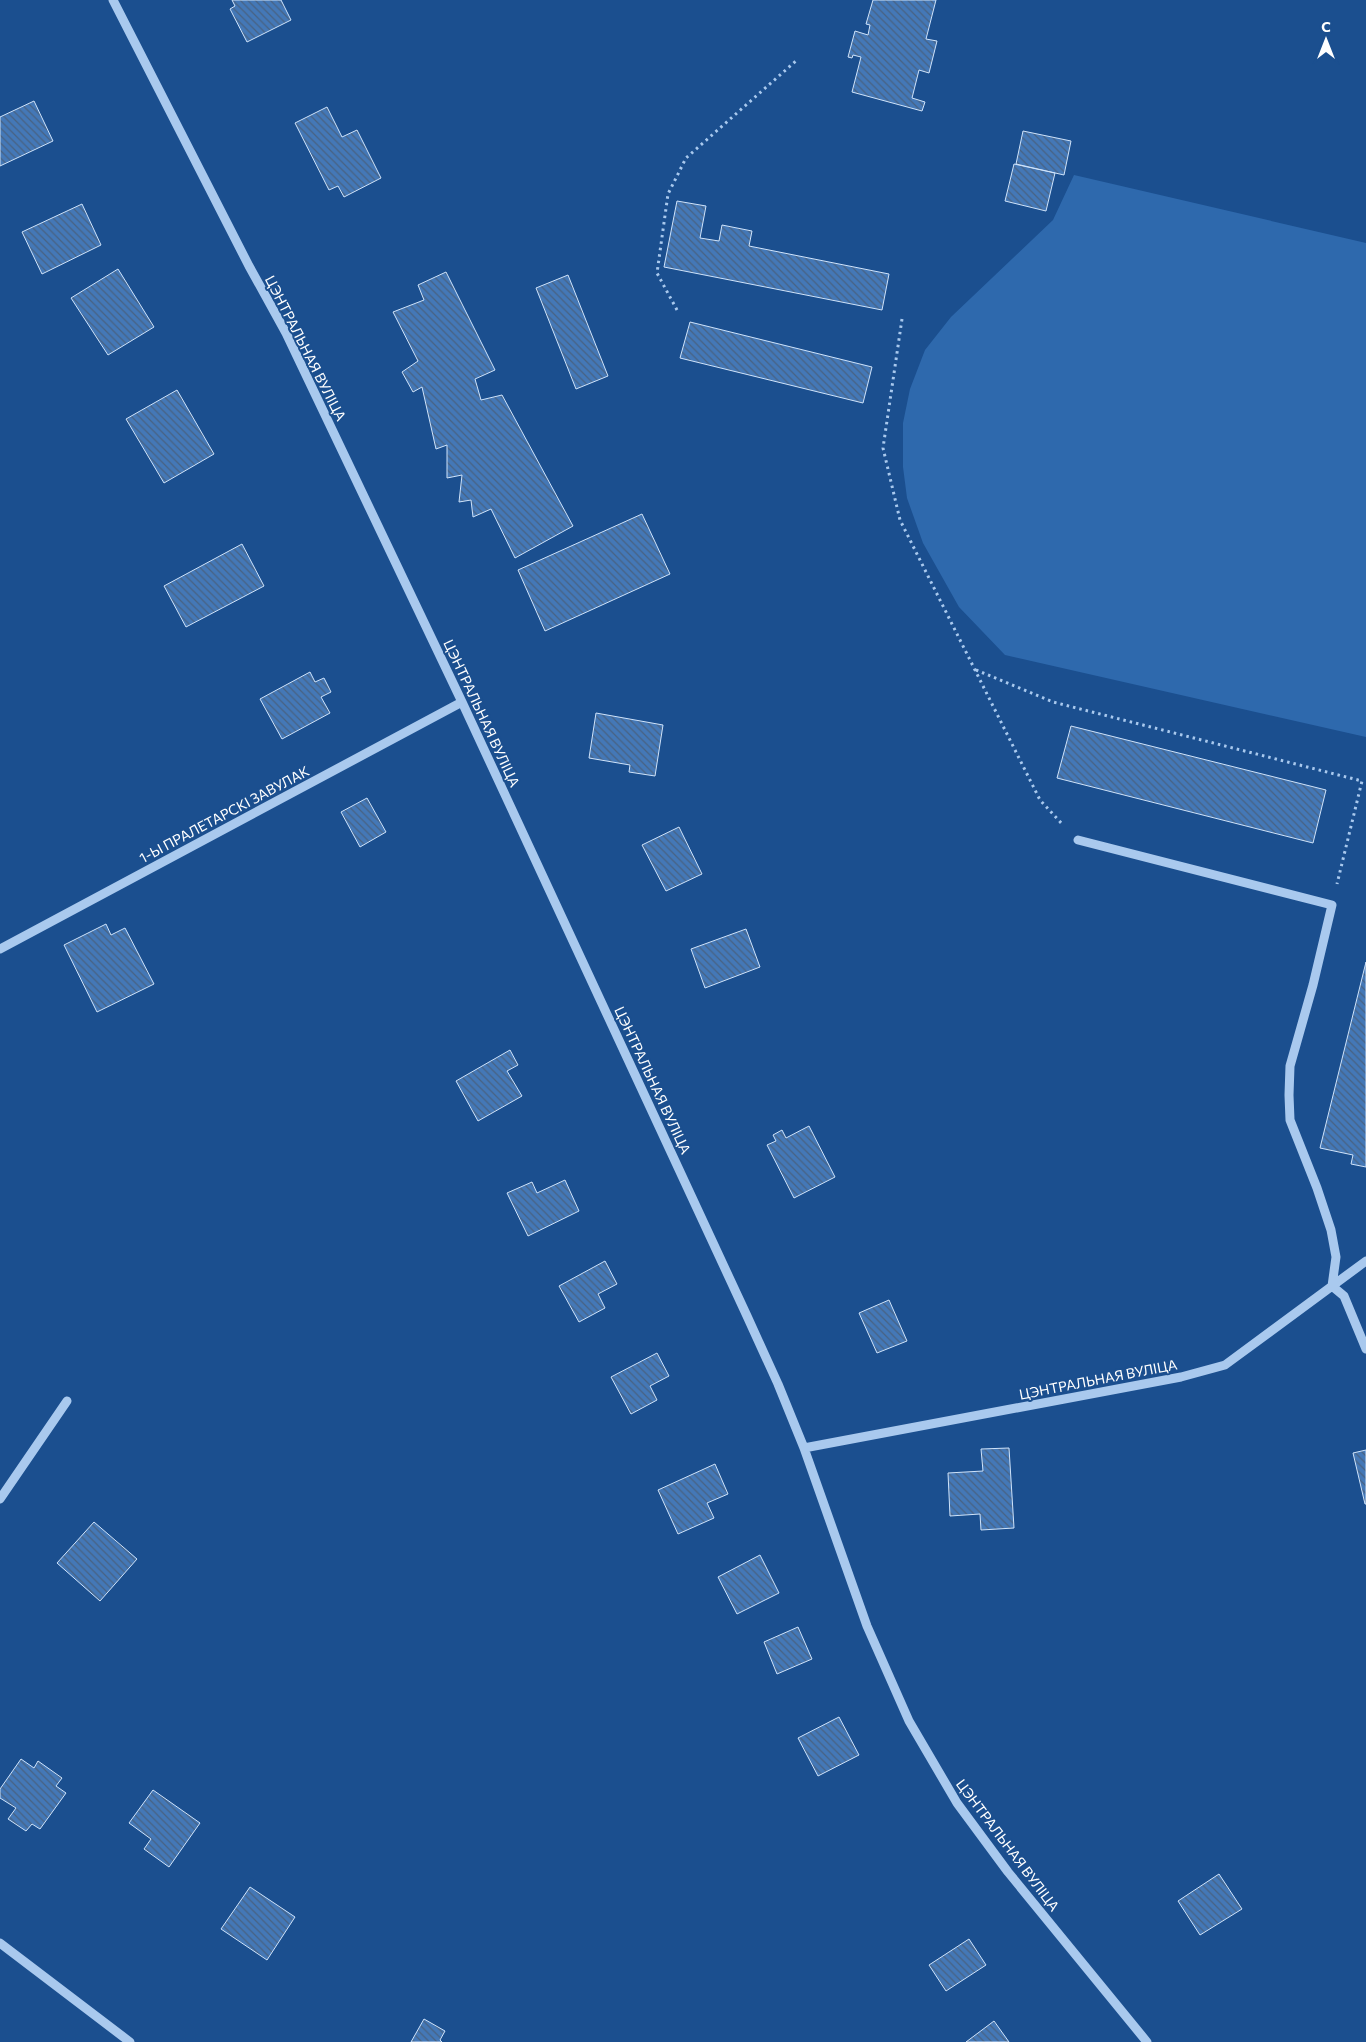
<svg xmlns="http://www.w3.org/2000/svg" width="1366" height="2042" font-family="Commissioner,sans-serif">
	<style>
		.green { fill: #2e69ad }
		.building { fill: url(#building-back-hatch); stroke: #cfe3fa }
		.lines { fill: none; stroke-linecap: round; stroke-linejoin: round }
		.path { stroke: #a9c9ee; stroke-width: 3; stroke-dasharray: 2.5 4; stroke-linecap: butt }
		.minor { stroke: #a9c9ee; stroke-width: 9 }
		.labels { text-anchor: middle; dominant-baseline: central; stroke-width: 4; stroke-linejoin: round; paint-order: stroke }
		.street-label { font-size: 14px; fill: #fff; stroke: #1b4f8f }
	</style>
	<defs>
		<pattern id="building-back-hatch" width="6" height="6" patternUnits="userSpaceOnUse" patternTransform="scale(1.25)"><rect width="6" height="6" fill="#4478b7"/><path d="M-1 5l2 2M0 0l6 6M5-1l2 2" fill="none" stroke="#486282"/></pattern>
	</defs>
	<rect width="100%" height="100%" fill="#1b4f8f"/>
	<path class="green" d="M1074 175 1366 243V737L1005 655 959 607 923 543 907 498 903 467V423L910 389 925 350 951 317 1053 220Z"/>
	<path class="building" d="M232 0H281L291 20 247 42 230 9 235 6Z
		M873 0H936L926 39 937 41 929 73 919 70 912 98 925 102 922 111 852 92 861 57 853 55 852 58 848 57 855 31 868 35 870 25 866 24Z
		M34 101 53 141 0 166V117Z
		M327 107 342 137 357 130 381 178 344 197 338 186 329 190 295 123Z
		M1023 131 1071 141 1064 175 1016 164Z
		M1014 164 1055 173 1046 211 1005 201Z
		M677 201 706 206 700 238 719 241 722 225 752 231 749 246 889 274 882 310 664 267Z
		M82 204 101 245 42 274 22 232Z
		M118 269 154 327 108 355 71 298Z
		M446 272 495 370 475 379 481 400 502 395 573 526 515 558 491 509 473 517 471 500 459 502 462 475 447 478V445L436 449 422 387 413 392 402 372 418 361 393 312 424 300 418 285Z
		M568 275 608 376 576 389 536 288Z
		M690 322 872 367 863 403 680 358Z
		M177 390 214 454 164 483 126 419Z
		M642 514 670 574 545 631 518 570Z
		M242 544 264 586 186 627 164 586Z
		M310 672 315 682 324 678 331 692 321 697 330 713 282 739 260 699Z
		M596 713 663 725 655 776 629 772 630 765 589 758Z
		M1071 726 1326 790 1313 843 1057 778Z
		M367 798 386 832 360 847 341 812Z
		M679 827 702 874 666 891 642 845Z
		M106 924 111 935 125 928 154 984 97 1012 64 945Z
		M746 929 760 967 705 988 691 949Z
		M1366 962V1167L1351 1164 1353 1155 1320 1148Z
		M510 1050 518 1065 507 1071 522 1096 478 1121 456 1081Z
		M809 1126 835 1177 794 1198 767 1145 776 1141 773 1135 782 1130 786 1138Z
		M565 1180 579 1211 528 1236 507 1193 532 1182 537 1193Z
		M605 1261 617 1284 598 1294 605 1308 579 1322 559 1286Z
		M889 1300 907 1341 877 1353 859 1313Z
		M657 1353 669 1376 650 1386 657 1400 631 1414 611 1377Z
		M1009 1448 1014 1528 981 1530 980 1514 950 1516 948 1473 983 1471 981 1449Z
		M1366 1450V1504H1365L1353 1453Z
		M715 1464 728 1494 707 1503 714 1518 678 1534 658 1490Z
		M94 1522 137 1559 100 1601 57 1563Z
		M760 1555 779 1593 737 1614 718 1577Z
		M798 1627 812 1659 777 1674 764 1642Z
		M839 1717 859 1755 818 1776 798 1738Z
		M21 1759 34 1768 38 1761 62 1778 56 1786 66 1793 40 1829 32 1824 26 1831 8 1819 16 1808 0 1798V1789Z
		M153 1790 200 1823 169 1867 144 1849 151 1839 129 1823Z
		M1219 1874 1242 1909 1200 1935 1178 1901Z
		M250 1887 295 1917 267 1960 221 1929Z
		M969 1939 986 1965 946 1991 929 1965Z
		M424 2019 445 2031 440 2040 442 2042H411Z
		M994 2021 1009 2042H966Z"/>
	<g class="lines">
		<path class="path" d="M677 310 657 273 668 194 686 158 797 60
			M902 319 883 448 900 520 1040 800 1063 825
			M976 670 1053 702 1362 781 1337 884"/>
		<path class="minor" d="M113 0 249 266 286 333 462 702 747 1316 778 1384 804 1448 867 1626 909 1721 957 1803 1008 1872 1147 2042
			M1078 840 1332 905 1313 985 1290 1066 1289 1095 1290 1120 1317 1188 1331 1230 1336 1257 1332 1286 1344 1296 1366 1349
			M0 949 462 702
			M804 1448 1181 1377 1225 1365 1366 1261
			M0 1499 67 1401
			M0 1943 130 2042"/>
	</g>
	<g class="labels">
		<g class="street-label">
			<text transform="translate(306 348) rotate(63)">ЦЭНТРАЛЬНАЯ ВУЛІЦА</text>
			<text transform="translate(482 713) rotate(65)">ЦЭНТРАЛЬНАЯ ВУЛІЦА</text>
			<text transform="translate(224 814) rotate(-28)">1-Ы ПРАЛЕТАРСКІ ЗАВУЛАК</text>
			<text transform="translate(653 1080) rotate(65)">ЦЭНТРАЛЬНАЯ ВУЛІЦА</text>
			<text transform="translate(1098 1379) rotate(-11)">ЦЭНТРАЛЬНАЯ ВУЛІЦА</text>
			<text transform="translate(1008 1845) rotate(53)">ЦЭНТРАЛЬНАЯ ВУЛІЦА</text>
		</g>
	</g>
	<g transform="translate(1326 40)" stroke="#1b4f8f" stroke-width="4" paint-order="stroke">
	<path d="M0-4L9 19L0 12L-9 19Z" fill="#ffffff"/>
	<text y="-8" font-size="14" font-weight="bold" text-anchor="middle" fill="#ffffff">С</text>
	</g>
</svg>
